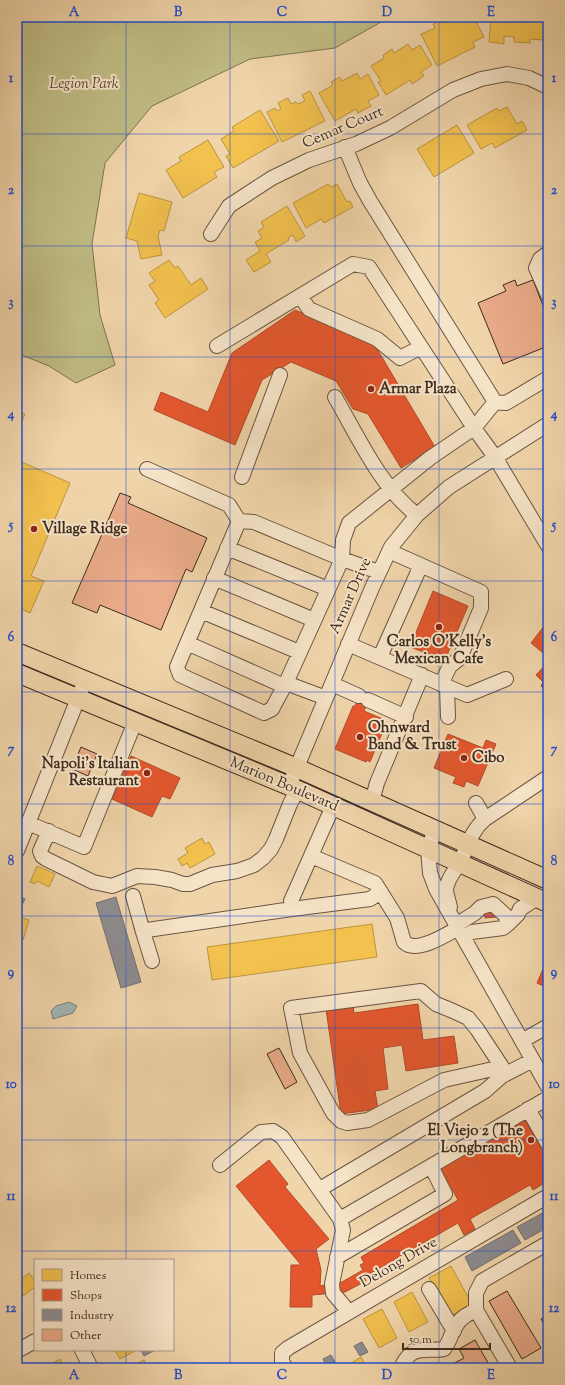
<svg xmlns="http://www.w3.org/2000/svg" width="565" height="1385" font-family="'Sorts Mill Goudy',serif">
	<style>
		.green { fill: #c0bc84; stroke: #7e7352 }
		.water { fill: #a0b6b5; stroke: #787e79 }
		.homes { fill: #f2c14e; stroke: #bc9440 }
		.shops { fill: #e4572e; stroke: #b24a2a }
		.industry { fill: #8d8d92; stroke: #756f70 }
		.building { fill: #eaac8a; stroke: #3d2a1f }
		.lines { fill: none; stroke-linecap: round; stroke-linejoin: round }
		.minor-casing { stroke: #6a5542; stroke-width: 16 }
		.major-casing { stroke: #3d2a1f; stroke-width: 20 }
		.minor { stroke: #f6e4c8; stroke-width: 14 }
		.major { stroke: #f1d5aa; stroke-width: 18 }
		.grid { fill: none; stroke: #1d4ed8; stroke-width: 1; stroke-opacity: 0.55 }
		.poi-dot { fill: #8f2418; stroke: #f6e4c8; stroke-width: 1.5 }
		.labels { text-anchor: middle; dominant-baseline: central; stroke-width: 4; stroke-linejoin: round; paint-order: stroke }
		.park-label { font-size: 15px; font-style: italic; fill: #574733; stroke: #f6e4c8 }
		.street-label { font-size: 15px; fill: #3d2a1f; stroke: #f6e4c8 }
		.poi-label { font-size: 15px; font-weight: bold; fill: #3d2a1f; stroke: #f6e4c8; text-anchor: start }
		.neatline { fill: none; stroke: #1d4ed8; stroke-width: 1.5 }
		.grid-label { font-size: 13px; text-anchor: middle; font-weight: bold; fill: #1d4ed8 }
	</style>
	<rect width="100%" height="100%" fill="#f1d5aa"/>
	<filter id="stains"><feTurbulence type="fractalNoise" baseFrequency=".005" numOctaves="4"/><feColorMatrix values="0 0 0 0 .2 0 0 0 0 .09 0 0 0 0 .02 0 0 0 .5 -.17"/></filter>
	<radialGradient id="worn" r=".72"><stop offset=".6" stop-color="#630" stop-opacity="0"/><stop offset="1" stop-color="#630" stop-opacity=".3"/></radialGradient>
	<path class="green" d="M17 17H390L335 48 250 59 152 106 105 163 92 244 100 315 115 365 76 383 49 366 17 353Z"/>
	<path class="water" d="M69 1002 77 1006 73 1013 53 1019 51 1011 56 1006Z"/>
	<path class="homes" d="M447 17H454L455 19 462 17 463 19 468 17H474L484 37 473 42 475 47 437 66 421 34 435 28 433 24Z
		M491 17H545L543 40 530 39V43L514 42V37L504 36V44L489 42Z
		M408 44 412 50 420 45 432 65 421 72 424 76 412 84 410 80 386 95 378 82 381 81 371 66 384 58 383 55 392 49 394 53Z
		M357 73 360 79 368 74 379 95 368 101 371 106 358 113 356 109 335 121 319 93 333 85 331 82 340 77 342 81Z
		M310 91 325 121 282 142 267 112 275 108 277 111 281 109 278 103 288 98 291 104 296 102 298 104 305 101 302 95Z
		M507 107 517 124 522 121 527 130 495 148 492 143 481 149 467 125 497 108 499 111Z
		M260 110 279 141 233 168 226 156 230 154 221 139 234 131 232 127Z
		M457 125 474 153 434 177 417 149Z
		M208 140 224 167 214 172 217 177 183 198 166 170 181 161 179 157Z
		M328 184 331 187 337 184 347 202 350 201 353 207 324 223 321 219 306 228 293 203Z
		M139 193 172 202 164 231 160 230 158 236 162 255 141 259 137 241 126 238Z
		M287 206 305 236 296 242 293 235 288 238 289 240 266 254 271 262 254 272 246 260 260 251 255 242 262 238 258 231 264 227 261 222Z
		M169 260 175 268 178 266 191 285 201 278 208 289 165 318 155 303 159 300 149 285 155 281 149 273Z
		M17 411 25 414 17 433Z
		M17 460 70 483 31 576 44 581 30 613 17 607Z
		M202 838 205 844 209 842 215 854 190 868 187 863 182 866 178 859 188 853 185 848Z
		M37 866 55 874 49 887 37 881 35 884 30 882Z
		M17 916 29 920 23 940 17 939Z
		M372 924 377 957 212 980 207 947Z
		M451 1266 472 1304 451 1316 429 1278Z
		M29 1273 35 1281V1287L23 1296 20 1292 17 1294V1282Z
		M412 1292 428 1322 409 1332 394 1302Z
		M382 1309 397 1338 379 1348 363 1319Z
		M115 1350H132L133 1352 120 1359Z
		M361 1357 367 1368H346L345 1367Z
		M60 1359 65 1368H44Z
		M144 1360 148 1368H129Z"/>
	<path class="shops" d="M295 310 373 342 435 447 401 468 368 414 353 409 336 381 291 362 262 380 235 445 154 410 161 392 208 412 232 353Z
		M433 591 468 606 445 660 410 647Z
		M548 621V657L531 643Z
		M548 662V692L541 686 543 682 536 675Z
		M361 692 370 696 364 711 383 719 381 724 385 726 370 762 367 760 366 762 335 749 353 706H355Z
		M448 734 483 748 486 740 496 744 478 786 466 781 464 787 453 783 456 777 434 768Z
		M131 756 180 778 170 799 162 796 152 817 112 799Z
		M496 907 497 917 485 918 484 908Z
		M544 967 548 969V988L537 983Z
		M418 1004 423 1040 454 1036 458 1063 406 1071 402 1045 383 1048 388 1089 375 1091 378 1109 341 1114 326 1009 353 1005 354 1013Z
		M523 1117 548 1160V1181L533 1190 530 1185 470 1219 475 1229 464 1235 458 1223 364 1277 366 1281 345 1292 312 1295V1307H290L291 1265H301L236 1186 269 1160 288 1184 285 1187 329 1239 316 1249 321 1270 320 1286 342 1282 363 1270 360 1265 364 1263 361 1257 458 1200 439 1166Z"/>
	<path class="industry" d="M17 895 25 899 19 911 17 910Z
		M116 897 141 982 121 988 96 903Z
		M548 1210V1227L525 1240 517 1227Z
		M513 1230 521 1243 472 1271 465 1257Z
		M362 1342 368 1352 360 1356 354 1346Z
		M141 1350H155L144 1356Z
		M331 1355 337 1366 333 1368H328L323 1359Z"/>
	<path class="building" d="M515 280 517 286 533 280 548 318V346L503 364 478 303 506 291 503 285Z
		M120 493 131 497 128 503 207 538 192 572 186 569 161 630 100 605 97 613 72 603Z
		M81 747 97 754 88 776 72 769Z
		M279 1048 297 1082 285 1089 267 1054Z
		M507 1291 541 1348 522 1359 489 1301Z
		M548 1315V1331L541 1319Z
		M475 1340 491 1368H445L464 1358 459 1349Z
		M437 1363 440 1368H428Z"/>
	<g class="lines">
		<g class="minor-casing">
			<path id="minor" d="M345 147 360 183 370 201 495 402
				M211 234 229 206 272 178 309 160 356 144 390 128 453 90 481 79 507 74 529 78 548 87
				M548 253 540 259 536 268 548 295
				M300 296 309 309 377 339 400 358 421 347
				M217 346 353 264 369 267 474 428 495 457 548 546
				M335 397C357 435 381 488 417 515
				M147 469 229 505 239 521
				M242 477 280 375
				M227 548 328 589
				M389 551 481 592V608L460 658 450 666 441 684
				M214 578 314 620
				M201 611 299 652
				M187 643 284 686
				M348 644 467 695 506 679
				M380 657 421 565
				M286 683 272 709 264 713 180 675 177 667 239 521 254 522 342 559 343 540 349 523 430 458 474 428 495 402 506 403 548 378
				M332 684 359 696
				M447 686 448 717
				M326 698 286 683 342 559 379 572
				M368 700 406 717
				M289 786 372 588 391 547 417 515 449 487 548 424
				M372 801 377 783 422 675
				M476 803 485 819
				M28 823 84 847 135 722
				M435 830 428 849 430 873 436 889 548 1087
				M49 831 40 851 42 856 46 859 93 882 112 886 137 876 155 877 172 880 183 884H190L212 875 237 871 254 865 263 858 271 849 276 839 290 804 297 790
				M17 851 85 681
				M311 856 375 883 397 918 404 942C416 954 446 935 458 928
				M133 896 143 932
				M450 907C449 902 446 894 446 889 448 877 455 871 460 862 468 846 471 831 485 819L548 777
				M292 909 370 899 381 892
				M508 924 518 914 520 909 537 898
				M456 925 475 913 481 907 493 904 505 915 508 924 503 928 472 932 463 937
				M152 961 143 932 147 930 292 909 291 901 333 806
				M522 1041 548 1026
				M502 1067 444 1080 368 1120 347 1123 341 1121 333 1113 300 1053 291 1008 421 991 436 1004 453 1011 468 1018 477 1029 502 1067 505 1074
				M528 1109 548 1144
				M220 1165 261 1132 273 1131 282 1137 340 1219 343 1230 332 1284 333 1293 349 1312
				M320 1189 485 1091 502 1076 533 1060
				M340 1219 548 1098
				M337 1257 445 1194 431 1166
				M429 1289 454 1331
				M82 1350 91 1368
				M17 1351 35 1341
				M286 1368 282 1362V1353L288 1348 548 1196
				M401 1368C411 1344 424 1352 444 1349 450 1342 451 1333 456 1326 460 1318 468 1314 476 1310
				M510 1368 476 1310V1293L482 1281 548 1243"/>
		</g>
		<g class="major-casing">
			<path id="major" d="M17 652 297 768 548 880
				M17 673 289 786 548 903"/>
		</g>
		<use href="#minor" class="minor"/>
		<use href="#major" class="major"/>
	</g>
	<path class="grid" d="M126 17V1260M230 17V1368M335 17V1368M439 17V1368M17 134H548M17 246H548M17 357H548M17 469H548M17 581H548M17 692H548M17 804H548M17 916H548M17 1028H548M17 1140H548M17 1251H548M126 1350V1368"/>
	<g class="poi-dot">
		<circle cx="371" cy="389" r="4"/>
		<circle cx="34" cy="529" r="4"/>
		<circle cx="439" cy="627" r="4"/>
		<circle cx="360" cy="737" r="4"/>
		<circle cx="464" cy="758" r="4"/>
		<circle cx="147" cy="773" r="4"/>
		<circle cx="531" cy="1140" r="4"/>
	</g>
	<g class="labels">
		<g class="park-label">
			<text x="84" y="84">Legion Park</text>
		</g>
		<g class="street-label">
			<text transform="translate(343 128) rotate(-23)">Cemar Court</text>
			<text transform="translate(351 596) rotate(-66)">Armar Drive</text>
			<text transform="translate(284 785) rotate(23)">Marion Boulevard</text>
			<text transform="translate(399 1263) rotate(-30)">Delong Drive</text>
		</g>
		<g class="poi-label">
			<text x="379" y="389">Armar Plaza</text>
			<text x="42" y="529">Village Ridge</text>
			<text x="439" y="642" text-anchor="middle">Carlos O'Kelly's<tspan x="439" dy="17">Mexican Cafe</tspan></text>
			<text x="368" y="728">Ohnward<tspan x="368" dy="17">Band &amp; Trust</tspan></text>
			<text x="472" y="758">Cibo</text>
			<text x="139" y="764" text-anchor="end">Napoli's Italian<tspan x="139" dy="17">Restaurant</tspan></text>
			<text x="523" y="1131" text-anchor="end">El Viejo 2 (The<tspan x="523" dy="17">Longbranch)</tspan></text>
		</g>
	</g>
	<rect width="565" height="1385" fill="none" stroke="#f1d5aa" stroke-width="44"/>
	<rect x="34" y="1259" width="140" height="92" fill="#f6e4c8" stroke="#ac9a84"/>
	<rect x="42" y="1269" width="20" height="12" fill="#f2c14e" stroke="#ac9a84"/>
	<text x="70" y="1279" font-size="12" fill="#3d2a1f">Homes</text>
	<rect x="42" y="1289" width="20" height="12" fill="#e4572e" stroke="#ac9a84"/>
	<text x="70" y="1299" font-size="12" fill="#3d2a1f">Shops</text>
	<rect x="42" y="1309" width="20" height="12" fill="#8d8d92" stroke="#ac9a84"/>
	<text x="70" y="1319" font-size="12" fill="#3d2a1f">Industry</text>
	<rect x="42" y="1329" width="20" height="12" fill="#eaac8a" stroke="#ac9a84"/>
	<text x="70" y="1339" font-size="12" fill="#3d2a1f">Other</text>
	<path d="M403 1343v6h87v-6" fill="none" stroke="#3d2a1f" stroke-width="2"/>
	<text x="409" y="1343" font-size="12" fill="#3d2a1f" stroke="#f6e4c8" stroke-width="3" paint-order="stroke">50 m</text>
	<rect x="22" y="22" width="521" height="1341" class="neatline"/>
	<g class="grid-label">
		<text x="74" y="16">A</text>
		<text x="178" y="16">B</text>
		<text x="282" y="16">C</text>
		<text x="387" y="16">D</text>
		<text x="491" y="16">E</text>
		<text x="11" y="82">1</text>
		<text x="554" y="82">1</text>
		<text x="11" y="194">2</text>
		<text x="554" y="194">2</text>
		<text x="11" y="306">3</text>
		<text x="554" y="306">3</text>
		<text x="11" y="418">4</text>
		<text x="554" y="418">4</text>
		<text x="11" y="529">5</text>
		<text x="554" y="529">5</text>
		<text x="11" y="641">6</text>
		<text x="554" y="641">6</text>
		<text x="11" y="753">7</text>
		<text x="554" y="753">7</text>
		<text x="11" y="865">8</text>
		<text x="554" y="865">8</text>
		<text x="11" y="976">9</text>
		<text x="554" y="976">9</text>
		<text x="11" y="1088">10</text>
		<text x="554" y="1088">10</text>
		<text x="11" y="1200">11</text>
		<text x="554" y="1200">11</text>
		<text x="11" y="1312">12</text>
		<text x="554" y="1312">12</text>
		<text x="74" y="1379">A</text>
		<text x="178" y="1379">B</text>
		<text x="282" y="1379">C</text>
		<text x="387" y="1379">D</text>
		<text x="491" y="1379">E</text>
	</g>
	<rect width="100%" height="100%" filter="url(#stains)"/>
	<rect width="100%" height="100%" fill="url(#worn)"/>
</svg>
